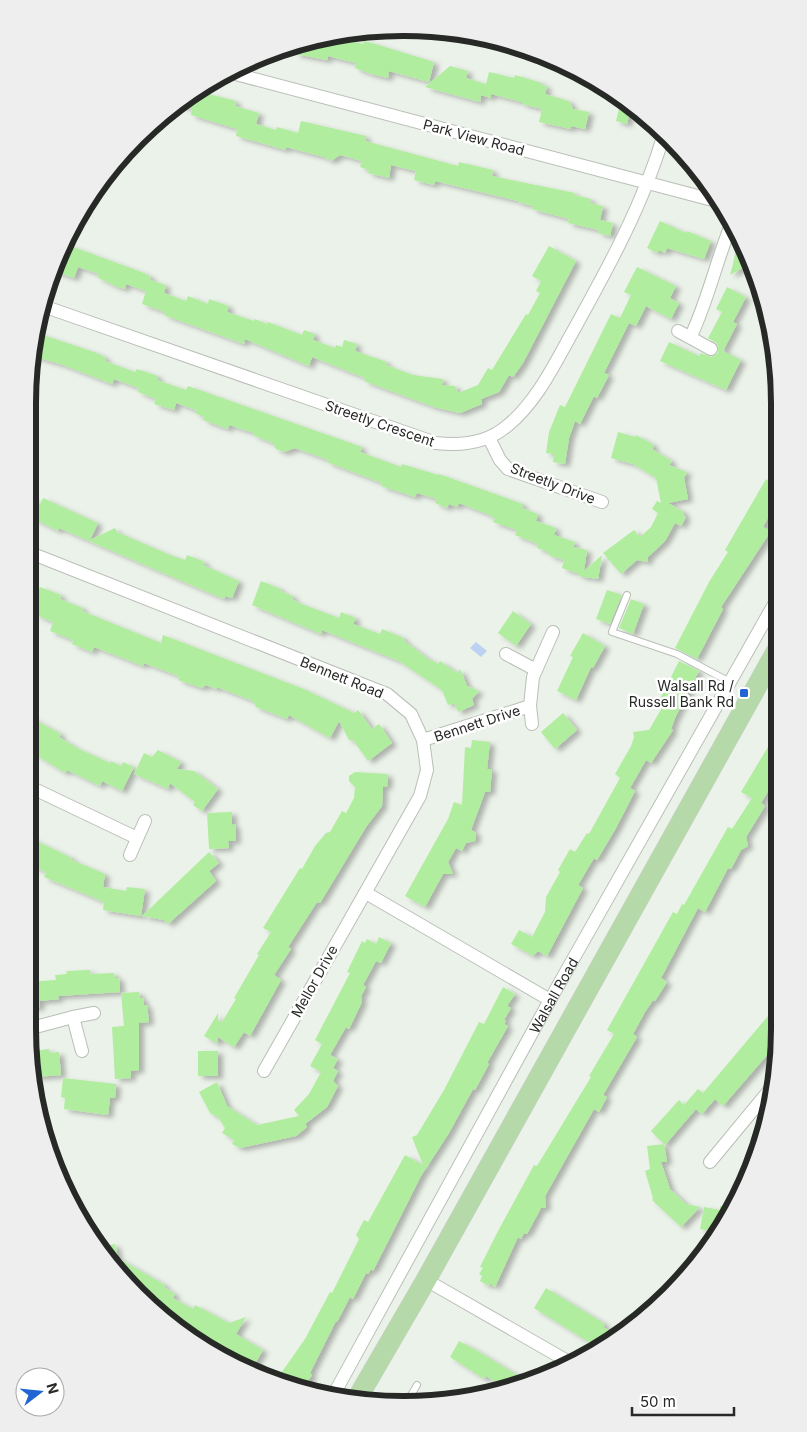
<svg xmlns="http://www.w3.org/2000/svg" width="807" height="1432" font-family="Inter,sans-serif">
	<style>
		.water { fill: #bdd1f0 }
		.building { fill: #b1ed9e; filter: url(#shadow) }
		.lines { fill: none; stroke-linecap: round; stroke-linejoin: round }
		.lane-casing { stroke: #b9bfb7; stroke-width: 8 }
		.street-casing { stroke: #b9bfb7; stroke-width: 14 }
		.primary-casing { stroke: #cfd0cf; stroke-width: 21 }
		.lane { stroke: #fff; stroke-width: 6 }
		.street { stroke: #fff; stroke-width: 12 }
		.primary { stroke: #b5d9a9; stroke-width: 20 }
		.poi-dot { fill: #2065d1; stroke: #fff; stroke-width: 2 }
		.labels { text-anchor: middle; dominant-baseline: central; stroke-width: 5; stroke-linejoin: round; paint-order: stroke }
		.street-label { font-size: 14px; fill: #272926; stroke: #fff }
		.poi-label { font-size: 14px; fill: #272926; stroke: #fff; text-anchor: end }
		.rim { fill: none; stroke: #272926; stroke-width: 6 }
	</style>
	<defs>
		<filter id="shadow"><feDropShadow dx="5" dy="3" stdDeviation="2.5" flood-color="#0004"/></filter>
	</defs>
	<rect width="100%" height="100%" fill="#ebf2e9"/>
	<path class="water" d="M476 642 487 651 481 657 470 648Z"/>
	<path class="building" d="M335 36V37L363 44 364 41 372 43 434 62 429 82 389 71 388 78 371 74 355 68 356 63 328 56 327 60 295 54 298 43Z
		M450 66 468 71 466 78 486 84 489 72 514 78 515 75 542 83 541 85 547 86 545 94 569 101 573 109 589 112 585 129 571 126V129L539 122 542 109 522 104V102L491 94V98L481 95 480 102 425 87Z
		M197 91 236 101 235 106 259 113 256 124 276 130 277 127 298 133 301 121 366 136 365 141 380 145 458 166 459 162 493 170 492 176 575 193 574 195 591 199 590 203 603 206 600 220 613 223 610 236 598 233 599 230 568 223 569 219 532 209 533 206 518 202V201L435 181 434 185 414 180 416 171 391 165 389 178 368 173 369 170 360 167 362 161 340 155 331 161 324 157 286 147V150L236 136 237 129 191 115 192 109 176 104Z
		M621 100 631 108 627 124 616 121Z
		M660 221 686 233 687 231 711 241 704 259 667 248 665 253 659 250 657 253 647 248Z
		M738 239 750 264 730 275 733 264Z
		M68 245 144 273 151 277 150 280 166 285 164 293 186 301 188 296 208 304 209 299 229 306 227 312 254 321 255 319 267 324 268 322 302 335 304 330 315 334 313 340 335 348 336 345 342 347 344 340 357 344 355 351 387 362 386 365 413 375 443 379 442 385 455 386 458 393 478 385 488 368 492 370 526 314 528 315 540 293 536 291 541 281 532 276 549 246 576 261 523 363 513 377 509 375 499 392 481 399 482 404 460 413 434 407 364 381 365 378 312 357 309 366 245 339 244 344 164 315 165 312 142 304 146 291 126 284 125 289 115 286 97 277 99 274 78 267 74 278 53 271 61 253 65 254Z
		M637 267 676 286 670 298 679 303 671 319 646 306 636 326 629 323 604 373 609 375 597 398 594 396 580 424 575 421 569 438 565 464 553 462 554 454 546 453 549 432 560 405 565 407 611 314 620 318 631 295 624 292Z
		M727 287 746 297 733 322 737 324 723 351 741 360 726 390 660 361 669 342 699 356 701 353 711 357 718 353V344L708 338 722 312 716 309Z
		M37 333 97 353 106 358 105 361 135 372 137 369 158 376 157 380 186 390 188 386 362 447 360 452 401 467 402 464 438 475 439 474 523 504 522 508 538 514 536 521 556 528 554 535 575 542 573 547 587 550 584 571 602 555 598 579 578 576 580 574 562 568 564 560 548 555 549 552 537 548 538 544 515 535 517 530 493 522 495 518 485 513 459 503 457 507 449 504 447 508 435 503 437 499 417 493 415 497 381 486 382 483 327 462 328 460 323 458 295 448 284 452 276 449 273 443 253 435 254 433 229 425 228 429 203 420 204 417 195 413 196 410 176 403 174 410 154 404 156 399 138 392 139 388 114 379 112 384 63 365 33 356Z
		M618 432 635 437 636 435 654 445 652 449 672 461 669 465 687 472 684 478 688 499 668 503 684 512 683 515 686 517 681 526 675 523 665 541 648 557V562L637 560 621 574 603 553 634 530 640 537 651 527 658 513 652 509 657 501 661 503 656 478 633 464 611 458Z
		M777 467V510L773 508 763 527 771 531 721 607 723 609 697 659 675 648 709 582 728 552 725 550 766 479 769 481Z
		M28 498 40 504 43 498 98 523 90 540 115 528 117 532 170 555 185 560 187 555 205 562 203 565 239 581 232 598 225 596 224 599 205 591 59 528 58 531 28 516Z
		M261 581 281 589 280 591 293 596 292 599 299 603 339 618 341 612 356 618 353 624 380 634 382 629 404 638 403 640 431 661 432 660 438 664 440 661 457 673 460 669 467 686 479 691 472 699 474 705 458 712 454 703 448 705 442 690 399 661 322 630 321 634 252 605Z
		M40 587 61 595 60 599 83 608 82 611 161 643 163 635 306 690 354 713 358 710 372 729 379 724 392 743 368 761 353 740H349L339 721 330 738 289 715 287 719 256 707 253 701 217 687 216 689 206 685 202 688 178 680 180 677 171 673 144 663 143 666 94 647 92 652 72 644 73 640 50 631 53 622 36 615 37 612 31 609Z
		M607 590 622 595 610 624 596 619Z
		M631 599 644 604 633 634 619 628Z
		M513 611 531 624 516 646 498 633Z
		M583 633 605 646 593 668 591 667 576 700 557 691 573 657 570 656Z
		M679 661 699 671 675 718 671 729 673 730 651 763 646 760 630 788 635 791 616 828 597 860 594 858 578 885 583 888 547 956 538 951 533 956 511 944 519 930 532 937 545 912 546 897 560 872 558 870 570 849 575 852 587 833 589 834 620 778 615 774 631 746 634 737 633 732 649 730 663 706 658 703Z
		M563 713 577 730 555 749 541 732Z
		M28 716 61 734 59 737 77 748 110 763 111 761 121 766 123 762 134 767 122 791 102 781 100 786 67 770 65 773 28 750Z
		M778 730V775L761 803 765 806 746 837 748 846 741 850 731 869 728 868 705 912 698 908 661 978 667 982 655 1001 653 1000 645 1012 633 1034 637 1037 603 1095 607 1097 599 1112 594 1109 545 1196 546 1208H541L527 1234 524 1233 521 1239 518 1237 495 1287 490 1283 489 1286 480 1281 482 1276 479 1274 483 1268 480 1267 498 1231 534 1165 537 1166 591 1077 589 1076 614 1034 607 1030 673 912 677 914 682 904 684 905 728 827 732 829 752 798 741 792Z
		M472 740 490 742 487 769H492L490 792H485L471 830 476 833 475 841 466 843 462 851 456 848 448 862 453 874H443L425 907 405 896 448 819 454 802 462 805 465 747 471 748Z
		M158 750 181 762 177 769 194 771 218 789 202 811 193 805 195 802 170 783 168 789 134 774 144 753 152 757Z
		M355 772 388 774 387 787 383 786 382 806 366 827 320 903 317 902 288 947 291 949 274 975 281 980 250 1036 244 1032 234 1047 218 1037V1044L204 1036 218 1013V1020L222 1022 236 999 234 998 259 955 257 954 271 932 263 928 300 868 302 869 315 846 326 833 330 832 342 811 346 813 354 798 355 787 349 781V776Z
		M232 812V825L235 824 236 841H228L229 848 209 849 207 813Z
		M28 837 72 858V860L105 874 103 887 126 891 127 887 145 889 141 916 103 910 104 902 44 877 46 872 28 864Z
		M209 852 219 863 209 871 216 881 168 924 164 920 142 916Z
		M379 937 391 943 381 963 376 961 363 985 366 987 361 996 362 1002 349 1029 346 1027 330 1055 338 1059 333 1068 338 1071 333 1081 338 1086 327 1107 305 1124 307 1127 296 1136 240 1148 232 1144 234 1140 222 1133 225 1128 218 1117 210 1113 199 1092 217 1082 227 1106 257 1125 299 1116 294 1110 309 1094 321 1072 310 1066 322 1044 315 1040 350 973 347 972 362 941 365 943 367 939 376 944Z
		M90 970V974L114 973 115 978H119L120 992 58 996 59 999 39 1001 40 1007 28 1008 29 982 56 980 55 975 67 974 66 971Z
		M503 987 515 994 507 1006 511 1008 504 1020 506 1021 504 1024 508 1026 487 1063 489 1064 475 1090 473 1089 449 1133 421 1176 373 1271 371 1269 368 1274 366 1273 353 1299 350 1297 337 1322 336 1321 310 1373 312 1375 302 1390 277 1379 305 1339 330 1292 332 1293 359 1239 356 1235 364 1220 368 1222 405 1155 423 1165 412 1137 417 1135 444 1090 479 1022 484 1024Z
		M139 992 140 998H143L144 1005H147L149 1022 139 1023V1070L131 1071V1078L115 1079 112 1027 124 1026 121 993Z
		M779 1003V1040L774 1047 723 1106 715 1099 702 1114 696 1109 665 1145 651 1131 679 1100 684 1105 698 1089 703 1093Z
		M49 1049 50 1053 59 1052 61 1075 36 1077 32 1056 36 1055 35 1051Z
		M198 1051H218V1076H198Z
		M63 1078 116 1084 115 1098H110L108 1115 64 1109 65 1098 61 1097Z
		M664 1144 667 1162H661L670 1189 686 1204 700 1207 681 1227 652 1200 653 1198 645 1171 650 1169 647 1146Z
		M734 1205 729 1217 716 1232 700 1229 704 1207 720 1210V1206Z
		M115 1244 118 1258 165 1285 164 1287 175 1294 173 1298 193 1309 195 1305 229 1323 246 1317 236 1334 263 1350 253 1367 216 1345 214 1346 201 1341 181 1328 105 1257 100 1247Z
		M546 1288 605 1324 603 1327 615 1334 595 1346 534 1308Z
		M459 1341 476 1350 527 1381 503 1386 486 1376 484 1379 450 1357Z"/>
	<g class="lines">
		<g class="lane-casing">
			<path id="lane" d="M627 595 612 632 677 654 730 682
				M407 1402 417 1385"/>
		</g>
		<g class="street-casing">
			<g id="street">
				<path d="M228 72 720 202"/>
				<path d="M43 306 436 443C461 446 487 443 507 426 536 403 554 365 572 333 608 268 643 205 664 134"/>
				<path d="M678 331 711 349"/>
				<path d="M691 336C708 300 716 262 731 225"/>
				<path d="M489 438 500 460 508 469 602 502"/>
				<path d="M28 552 387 694 411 714 423 740 427 770 420 796 264 1071"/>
				<path d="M506 654 536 670"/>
				<path d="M530 706 532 724"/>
				<path d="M423 740 530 706 533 677 553 632"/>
				<path d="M28 786 137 838"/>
				<path d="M130 855 145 821"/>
				<path d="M366 893 550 1000"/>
				<path d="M73 1017 82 1051"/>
				<path d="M28 1029 73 1017 94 1013"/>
				<path d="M710 1162 772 1087"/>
				<path d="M426 1280 569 1362"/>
				<path id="s1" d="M334 1394 550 1000 777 599"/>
			</g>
		</g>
		<g class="primary-casing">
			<path id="primary" d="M358 1397 426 1280 777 650"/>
		</g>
		<use href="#lane" class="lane"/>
		<use href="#street" class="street"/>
		<use href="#primary" class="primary"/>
	</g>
	<rect class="poi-dot" x="739" y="688" width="10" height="10" rx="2.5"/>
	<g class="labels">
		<g class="street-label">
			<text transform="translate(474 137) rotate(15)">Park View Road</text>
			<text transform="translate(380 423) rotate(19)">Streetly Crescent</text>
			<text transform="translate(553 483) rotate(21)">Streetly Drive</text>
			<text transform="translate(342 677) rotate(22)">Bennett Road</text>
			<text transform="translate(477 723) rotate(-18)">Bennett Drive</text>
			<text transform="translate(314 981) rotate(-61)">Mellor Drive</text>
			<text stroke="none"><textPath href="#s1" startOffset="455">Walsall Road</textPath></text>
		</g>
		<g class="poi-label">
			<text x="734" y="685">Walsall Rd /<tspan x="734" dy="16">Russell Bank Rd</tspan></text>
		</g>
	</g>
	<path d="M0 0H807V1432H0ZM403 36H404A367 367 0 0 1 771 403V1029A367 367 0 0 1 404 1396H403A367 367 0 0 1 36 1029V403A367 367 0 0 1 403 36Z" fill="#eee" fill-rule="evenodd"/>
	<path class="rim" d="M403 36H404A367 367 0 0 1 771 403V1029A367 367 0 0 1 404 1396H403A367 367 0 0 1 36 1029V403A367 367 0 0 1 403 36Z"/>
	<g transform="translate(40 1392) rotate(74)"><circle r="24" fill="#ffffff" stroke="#a9a9a8"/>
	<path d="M0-4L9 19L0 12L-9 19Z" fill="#2065d1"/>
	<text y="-8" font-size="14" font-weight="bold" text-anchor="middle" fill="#272926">N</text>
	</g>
	<path d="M632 1407v8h102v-8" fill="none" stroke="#272926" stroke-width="2.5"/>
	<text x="640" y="1407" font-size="15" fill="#272926" stroke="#ffffff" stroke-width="4" paint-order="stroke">50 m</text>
</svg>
